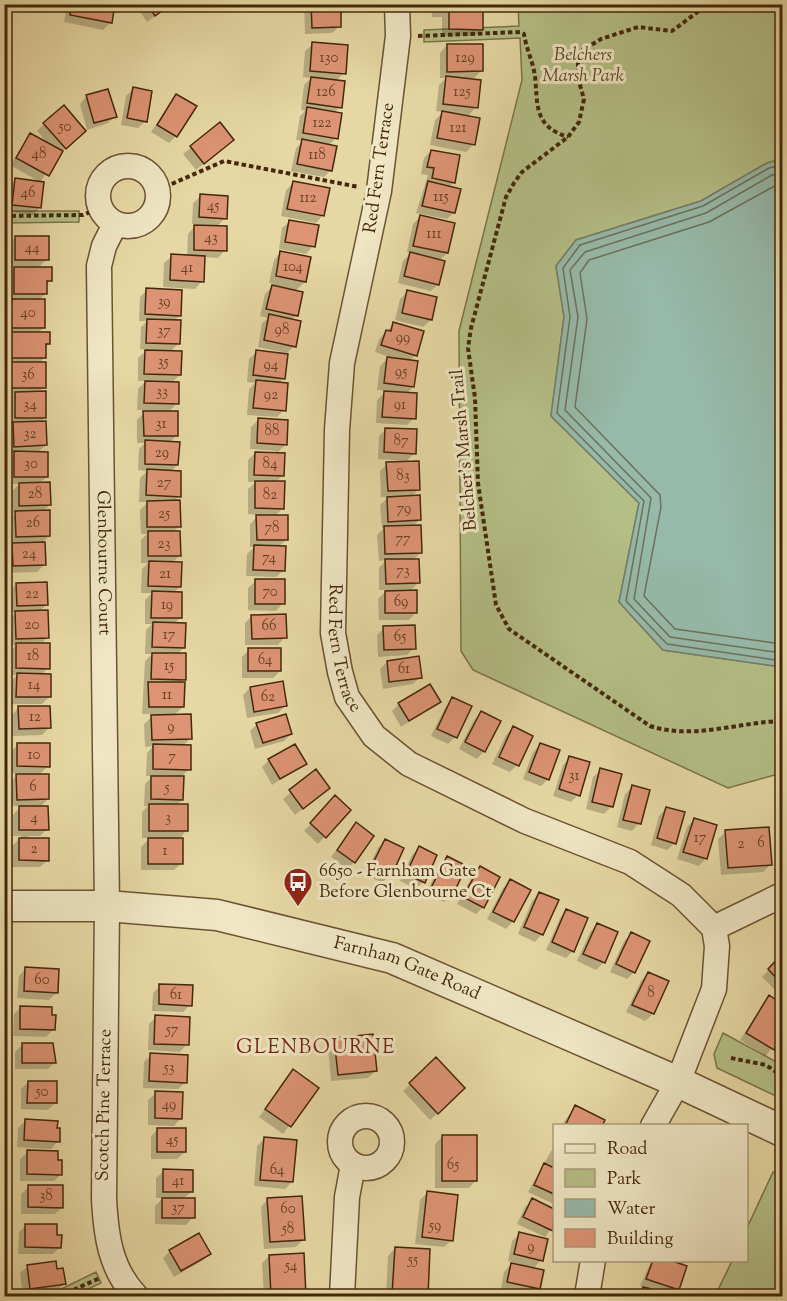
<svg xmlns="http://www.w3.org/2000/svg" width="787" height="1301" font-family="'Sorts Mill Goudy',serif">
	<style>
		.green { fill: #b4bf86; stroke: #7c734a; stroke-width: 1.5 }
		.water { fill: #96b9a9; stroke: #767f6b; stroke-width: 1.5 }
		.shadow { fill: #0003 }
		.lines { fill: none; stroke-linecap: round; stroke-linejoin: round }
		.shore { stroke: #6e705b; stroke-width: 1.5 }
		.stream { stroke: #767f6b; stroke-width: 6 }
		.building { fill: #dd9474; stroke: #45270d; stroke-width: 1.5 }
		.minor-casing { stroke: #6d5333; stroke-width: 27 }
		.tertiary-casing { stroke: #6d5333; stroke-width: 33 }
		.path { stroke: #45270d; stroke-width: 4; stroke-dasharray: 4.5 3; stroke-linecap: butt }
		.minor { stroke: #efe6c4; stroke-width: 24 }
		.tertiary { stroke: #efe6c4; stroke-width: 30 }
		.labels { text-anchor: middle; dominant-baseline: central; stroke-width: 6; stroke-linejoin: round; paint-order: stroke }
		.number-label { font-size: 15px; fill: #6b4227 }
		.park-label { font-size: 18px; font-style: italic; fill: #5b4525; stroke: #efe6c4 }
		.street-label { font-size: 18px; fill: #45270d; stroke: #efe6c4 }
		.poi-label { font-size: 18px; fill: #45270d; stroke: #efe6c4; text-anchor: start }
		.neighbourhood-label { font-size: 20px; letter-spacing: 1.5px; fill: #7a1f14; stroke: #efe6c4 }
	</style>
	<rect width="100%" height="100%" fill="#e6d8a4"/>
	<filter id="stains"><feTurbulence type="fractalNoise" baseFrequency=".00333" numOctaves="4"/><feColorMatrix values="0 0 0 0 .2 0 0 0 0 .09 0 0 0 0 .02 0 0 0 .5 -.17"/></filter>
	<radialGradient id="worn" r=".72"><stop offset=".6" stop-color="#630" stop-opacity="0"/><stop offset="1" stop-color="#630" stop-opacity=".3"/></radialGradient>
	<path class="green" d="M518 5H782V159L767 163 701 201 576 240 556 266 564 317 551 416 639 503 619 602 663 650 782 667V773L728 788 473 670 461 651 459 331 522 80 520 38 424 42V30L519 26Z
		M5 211H79V222L5 223Z
		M723 1033 782 1065V1099L717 1068 714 1054Z
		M773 1172 782 1176V1296H715L732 1261 746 1260 747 1228Z
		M96 1272 101 1283 73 1296H47Z"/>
	<path class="water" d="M782 159V667L663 650 619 602 639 503 551 416 564 317 556 266 576 240 701 201 767 163Z"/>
	<path class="shadow" d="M67 4H114L110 23 103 30 64 22Z
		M135 4H171L147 22Z
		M304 4H346V9L339 16 340 26 332 33 305 34Z
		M431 4H482V29L475 36H442V17H432Z
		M313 44 344 73 336 81 340 107 334 113 336 138 328 146 331 170 324 177 291 171 296 148 303 141 296 140 300 116 305 111 301 110 304 85 311 78 303 77 305 51Z
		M447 45 481 71 474 78H466L476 107 467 117 473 145 466 152 430 145 435 120 443 112 436 111 439 85 446 78H440V53Z
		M133 89 146 121 138 128 121 125 126 96Z
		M177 95 176 136 169 143 151 132Z
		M87 96 115 116 108 123 87 130 80 104Z
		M44 124 77 138 60 153 40 182 10 165 30 135 48 144 37 131Z
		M220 124 232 140 196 170 183 154Z
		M431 151 454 182 448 188 454 212 447 219 416 213 428 175 421 174 424 158Z
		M15 180 40 207 33 215 5 211 8 187Z
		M293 183 323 215 316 223 281 216 286 190Z
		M201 196 225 218 217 227 225 250 218 258 204 257 202 281 195 289 163 287 164 263 172 256 187 257 188 234 197 224H192L193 203Z
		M420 217 447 253 439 261 438 284 431 291 398 283 403 261 411 253 407 252 413 224Z
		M290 221 313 246 306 254 279 249 282 228Z
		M16 237 47 259 38 268 50 281 45 286V294L38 301 44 327 37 334 49 344 44 348V358L38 364 44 387 38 393 45 417 39 423 46 445 37 453 46 477 39 484 50 505 43 511 49 536 41 544 44 565 37 572 6 573V552L14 543 9 544V519L15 513H13L12 491 20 484H8V460L15 453H7L6 431 13 424H8V400L14 394H4V370L10 365H5L4 341 11 334H5V308L12 301H8V275L17 266H8V244Z
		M281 252 305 282 295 291 297 315 291 320 294 346 287 353 258 347 262 323 268 318 260 316 265 294 274 284 269 283 274 260Z
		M147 290 180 315 174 321 179 343 170 352 180 375 171 383 177 403 168 413 176 436 169 443 177 465 170 472 179 496 173 502 179 526 173 532 179 556 172 563 180 587 173 593 181 617 174 624 184 648 177 654 184 679 180 684 183 707 173 716 190 739 183 746 189 769 182 776V800L176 805 186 831 178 840 182 863 174 870H141V847L150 838H142V812L148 806H144L145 784 153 776H146L147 753 153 746 145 747 144 724 155 714H142L145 661 152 654H145L146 630 152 624H145V600L152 593H141L142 569 148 563H141V540L147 534H141L140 510 148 502H139L140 478 147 471 138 470 139 449 145 443H137V420L147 410H137L138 389 146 381H138V358L147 350 140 349 141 327 147 321H139L140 297Z
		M407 292 431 320 423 327 395 320 400 299Z
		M394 324 416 355 409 361 413 387 406 394 414 418 407 425 376 423 377 400 386 391 377 390 380 366 389 357 375 352 379 339Z
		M257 352 284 378 278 384 284 410 277 417 247 415 249 389 255 383 247 382 249 359Z
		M258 420 286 444 276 454 283 475 275 483 283 508 274 517 286 540 278 547 284 570 276 577 246 576 247 554 254 547H250V524L259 515 248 514V489L256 482H248V460L255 453 276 454V451L250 449 251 427Z
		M386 429 414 453 407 461 378 459 379 436Z
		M387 464 419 489 411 497 419 520 413 526 421 552 412 561 418 583 409 592 416 612 409 620H379L378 599 387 590H379V568L386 560 379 561 377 535 384 528H382L380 505 389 497H381L380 471Z
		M256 581 283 603 276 611 248 610V588Z
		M16 585 47 604 39 612 47 638 40 645 48 668 41 675 49 697 42 704H10V682L17 675H9L10 652 16 645H9V620L16 612 10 613 9 592Z
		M252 616 285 637 278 645H245V623Z
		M384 628 414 648 407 655 378 657 377 635Z
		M249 650 280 671 273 678H242V657Z
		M387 662 420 677 413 684 383 689 380 669Z
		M250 688 285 706 278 713 247 718 243 695Z
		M453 699 455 737 448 744 431 736 446 706Z
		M439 702 401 727 392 711 399 704Z
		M19 707 49 728 42 735 12 736V715Z
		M481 713 484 751 477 759 459 749 474 720Z
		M257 724 291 734 284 741 255 749 250 731Z
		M513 728 517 765 510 772 492 764 506 735Z
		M18 744 48 766 39 775 48 799 39 808 47 829 40 836H28L48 860 40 867H12V846L22 836H13V815L21 806H10V783L19 773H11V752Z
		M540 745 548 779 541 786 523 779 533 752Z
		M570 758 578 795 571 802 553 796 563 765Z
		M269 760 305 764 272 785 262 767Z
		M601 770 612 806 604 814 586 809 593 777Z
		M315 772 321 795 295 815 283 799Z
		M632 787 639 823 632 831 617 827 625 794Z
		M328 805 349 810 318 844 304 831Z
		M666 808 675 843 667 850 651 845 659 816Z
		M782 812V849H778L777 818Z
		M694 820 706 858 699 866 677 859 687 827Z
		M356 824 354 862 347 869 331 857Z
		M726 832 770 865 763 872 721 875 718 839Z
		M385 841 389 876 382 883 365 874 378 848Z
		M419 848 423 882 416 889 400 881 412 855Z
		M448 858 451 895 444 902 426 893 440 865Z
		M480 868 483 907 476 914 457 904 473 875Z
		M510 881 513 921 506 929 487 919 503 888Z
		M540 893 542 934 535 942 518 934 532 901Z
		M567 910 573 951 566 958 546 950 560 918Z
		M597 924 617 933 603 963 596 970 577 961 590 932Z
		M631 934 634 972 627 979 610 972 624 941Z
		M782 956V997L762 977Z
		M26 968 57 992 49 1000 17 998 19 976Z
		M648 973 667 982 653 1014 645 1021 626 1012 641 981Z
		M160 986 190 1005 183 1012 152 1011 153 993Z
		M769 997 782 1005V1034L766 1056 740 1040Z
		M21 1007 50 1016 54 1029 46 1037 13 1036 14 1014Z
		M156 1017 187 1044 180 1052 148 1050 149 1024Z
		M335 1039 376 1070 368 1078 331 1081 328 1047Z
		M22 1045 55 1062 48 1069H15V1052Z
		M151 1055 186 1082 178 1089 143 1088 144 1062Z
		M436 1060 456 1096 430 1120 403 1091Z
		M293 1071 317 1088 283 1134 259 1117Z
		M28 1082 55 1103 48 1110 21 1109V1089Z
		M156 1093 181 1118 174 1126 148 1125V1100Z
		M575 1107 600 1126H561Z
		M25 1121 58 1141 51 1149 17 1147 18 1128Z
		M158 1129 185 1152 177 1159H151V1136Z
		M443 1136 476 1180 469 1188H435V1144Z
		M264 1139 292 1182 285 1189 254 1186 257 1146Z
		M554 1146V1204L528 1192Z
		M28 1152 56 1162 61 1174 54 1181H20V1159Z
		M164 1171 191 1192 183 1199 193 1217 186 1225 155 1224V1206L163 1198H156V1178Z
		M29 1187 62 1207 55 1214H21V1194Z
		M427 1193 452 1240 444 1247 415 1244 420 1200Z
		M268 1199 303 1240 296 1247 264 1249 261 1207Z
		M532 1200 554 1210V1225L545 1237 517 1224 525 1207Z
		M26 1225 55 1236 60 1247 53 1254H18L19 1232Z
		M520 1234 541 1260 533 1269 538 1288 531 1295 501 1289 504 1272 513 1262 508 1261 512 1241Z
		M395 1248 426 1296H386L388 1256Z
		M170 1251 210 1254 202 1261 174 1277 163 1258Z
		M303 1254 305 1296H264L262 1263 269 1256Z
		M652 1260H687L681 1266 677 1289 672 1295 675 1296H636L644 1288 640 1286Z
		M28 1266 56 1271 64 1284 57 1291 23 1295 20 1273Z"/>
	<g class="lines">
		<path class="shore" d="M782 165 769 168 703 206 580 245 563 268 570 317 557 413 644 501 626 601 667 644 782 661
			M782 173 772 175 706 213 585 252 570 270 578 317 565 410 651 498 634 599 670 637 782 653
			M782 182 709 222 589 260 580 273 587 319 575 407 660 495 661 507 644 596 675 629 782 644"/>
		<path class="stream" d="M782 1246V1249
			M774 1296 782 1285"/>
	</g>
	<path class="building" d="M72 4H115L112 23 70 15Z
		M147 4H172L155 16Z
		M311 4H348V9L341 10V27L312 28Z
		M438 4H483V30L449 29V10H438Z
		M312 42 348 45 346 74 310 71Z
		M447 44H483V71L447 72Z
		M446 76 481 80 478 108 443 104Z
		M311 77 345 81 342 108 307 103Z
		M133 87 152 91 147 122 127 118Z
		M108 89 117 117 94 123 86 95Z
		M176 94 197 106 177 137 157 125Z
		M64 105 86 131 66 149 43 123Z
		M307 107 342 113 338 139 303 133Z
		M442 111 480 118 475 145 437 138Z
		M220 122 234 140 204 164 190 146Z
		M30 133 63 151 49 176 16 158Z
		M302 139 337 146 332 171 297 164Z
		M431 150 460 155 455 183 432 178 434 168 427 167Z
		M15 178 44 182 41 208 12 205Z
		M293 181 330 188 324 216 287 209Z
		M428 181 461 189 455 213 422 206Z
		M200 194 228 196 227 219 199 217Z
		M420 215 455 223 448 253 413 246Z
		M289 220 319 225 315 247 285 242Z
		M194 225 227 226V251L194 250Z
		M15 236H49V260H15Z
		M280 251 311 257 306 282 276 276Z
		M410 252 445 261 439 285 404 276Z
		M171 254 205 256 204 282 170 280Z
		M14 267H52V281H47V294H14Z
		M272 285 303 292 298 316 266 309Z
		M146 288 182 290 181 316 145 314Z
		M407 290 437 297 432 320 402 313Z
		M11 299H45V328H11Z
		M269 314 301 321 296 347 264 340Z
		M147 319 181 320 180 344 146 343Z
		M393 322 424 331 417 356 381 345 386 330 391 331Z
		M11 332H50V344H46V358H11Z
		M145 350 182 351 181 375 144 374Z
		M256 350 288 354 285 379 253 375Z
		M387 357 418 361 414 387 384 383Z
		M10 362H46V388H10Z
		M256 380 288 383 286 411 253 408Z
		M145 381 179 382V404L144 403Z
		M46 391V418H15V392Z
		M384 391 417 393 416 419 382 417Z
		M143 411H178V436H144Z
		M258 418 288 420 287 445 257 443Z
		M46 421 47 445 14 447 13 422Z
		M385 428 417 429 416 454 384 452Z
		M145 440 180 442 178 465 145 464Z
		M14 451 48 452V477H14Z
		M255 452 285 453 284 476 254 475Z
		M419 461 420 490 388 491 386 462Z
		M147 469 181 471V497L146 495Z
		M255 481H285L284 509 255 508Z
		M50 482 51 505 19 506V483Z
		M420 495 421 520 388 522 387 497Z
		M180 500 181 527H147V501Z
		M50 510V536L16 537 15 511Z
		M256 515H288V540H257Z
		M421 525 422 553 385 554 384 526Z
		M148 531H180L181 556H148Z
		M45 542 46 565 13 566 12 543Z
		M254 545 286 546 285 571 253 570Z
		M385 559H419L420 583 386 584Z
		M149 561 182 562 181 587 148 586Z
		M255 579H285V604H255Z
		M47 582 48 605 17 606 16 583Z
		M417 590V613H385V591Z
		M152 591 182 592V618H151Z
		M48 610 49 638 16 639 15 611Z
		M286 614 287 638 252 639 251 615Z
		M153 622 186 623 185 648 152 647Z
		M415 625 416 649 384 650 383 626Z
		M16 643H50V669L16 668Z
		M248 648H281V671H248Z
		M152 653H186V680L151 679Z
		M419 656 422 678 389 682 387 661Z
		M17 673 51 674V697H16Z
		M283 681 287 706 254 712 250 687Z
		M148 682H185L184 707H149Z
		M430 684 441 702 409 721 398 703Z
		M452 697 472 706 457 738 437 729Z
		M18 706H50L51 728 19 729Z
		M481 711 501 721 485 752 465 742Z
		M191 714 192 739 152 740 151 715Z
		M286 714 292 734 263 743 256 723Z
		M513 726 533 736 519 766 499 757Z
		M17 743H50V767L17 766Z
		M540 743 560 750 549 780 529 772Z
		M153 744 191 745V770L153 769Z
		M295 744 307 764 280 779 268 759Z
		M569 756 590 762 580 796 559 789Z
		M600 768 622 774 613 807 592 802Z
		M316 769 330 788 303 809 289 790Z
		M16 774H49V799L17 800Z
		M151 776H184L183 800 151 799Z
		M632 785 650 790 641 824 623 820Z
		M335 795 351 810 326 838 310 823Z
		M149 804H188V831H149Z
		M19 806H48L49 830H19Z
		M666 807 685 812 676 844 657 838Z
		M694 818 717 825 707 859 683 852Z
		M356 822 374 836 355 863 337 850Z
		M769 827 772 865 728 868 725 830Z
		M19 838H49V861L19 860Z
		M148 838H183V864H148Z
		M385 839 404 848 391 877 371 867Z
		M419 846 437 855 425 883 406 874Z
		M447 856 467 866 452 896 432 886Z
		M480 866 500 877 484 908 463 897Z
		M510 879 531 890 514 922 493 912Z
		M539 892 559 900 543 935 524 927Z
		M566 909 588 918 574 952 552 942Z
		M597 923 618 932 605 963 583 954Z
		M631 932 650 941 635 973 616 964Z
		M782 954V984L768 969Z
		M25 967 59 969 58 993 24 991Z
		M648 972 669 981 654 1014 632 1005Z
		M159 984 193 985 192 1006 159 1004Z
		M769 995 782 1004V1037L774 1050 746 1033Z
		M20 1006 52 1007V1015H56L55 1030 20 1029Z
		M155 1015 190 1017 189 1045 154 1044Z
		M373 1034 377 1071 338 1075 334 1038Z
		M22 1043H53L56 1063H22Z
		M150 1053 188 1055 187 1083 149 1081Z
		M436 1057 465 1088 438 1114 409 1083Z
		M293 1069 319 1088 291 1127 265 1109Z
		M28 1081H57V1103H27Z
		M155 1091 183 1092 182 1119 155 1118Z
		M575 1105 605 1120 602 1126H565Z
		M25 1119 58 1121 57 1128H60V1142L24 1140Z
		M157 1128H186V1152H157Z
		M442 1135H477V1181H442Z
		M264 1137 297 1140 293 1182 260 1180Z
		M27 1150 58 1151V1160H62V1175L27 1174Z
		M544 1163 554 1168V1194L534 1185Z
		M163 1169 193 1170V1192H163Z
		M28 1185H63V1208L28 1207Z
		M427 1191 458 1195 453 1241 422 1237Z
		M302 1196 305 1240 270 1242 267 1198Z
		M162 1198H195V1218H162Z
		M532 1198 554 1209 553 1231 523 1217Z
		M25 1224H57V1235H62L61 1248 25 1247Z
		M519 1232 548 1239 543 1261 514 1254Z
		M199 1233 211 1254 181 1271 169 1250Z
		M395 1247 430 1249 428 1296 392 1295Z
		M304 1253 306 1296H271L269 1255Z
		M653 1260H669L687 1266 679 1290 646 1279Z
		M56 1261 57 1269 63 1268 66 1284 30 1289 27 1265Z
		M511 1263 544 1270 540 1289 507 1282Z
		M643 1287 677 1295 676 1296H641Z"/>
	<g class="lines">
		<g class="minor-casing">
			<g id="minor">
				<path id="s1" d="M397 4 398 36 379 191 342 363 337 430 333 633 340 672 347 697 374 736 409 764 525 821 630 862 681 895 714 928 717 946 714 989 678 1082 653 1126"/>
				<circle cx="128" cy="196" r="30"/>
				<path id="s2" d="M115 224 104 246 99 266 107 906 104 1199C106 1235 110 1269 136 1296"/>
				<path d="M714 928 782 895"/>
				<circle cx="366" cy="1142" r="26"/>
				<path d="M342 1296 347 1197 353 1165"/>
				<path d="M587 1296 593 1260"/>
			</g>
		</g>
		<g class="tertiary-casing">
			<g id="tertiary">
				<path id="s3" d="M4 906H107L217 915 392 958 678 1082 782 1131"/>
			</g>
		</g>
		<path class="path" d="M700 4 699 11 672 31 638 27 601 39 578 53V78L584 99 579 122 568 137 522 172 514 183 506 197 471 328 468 348 475 398 478 483 496 605 509 629 650 726C693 740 739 722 782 721
			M418 36 520 32 524 34C526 48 533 62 535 76 538 104 533 126 568 137
			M158 190 224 161 359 187
			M4 216 83 215 99 208
			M731 1058 766 1065 782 1076
			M60 1296 100 1278"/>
		<use href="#minor" class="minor"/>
		<use href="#tertiary" class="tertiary"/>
	</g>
	<defs>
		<g id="bus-pin" transform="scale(1.5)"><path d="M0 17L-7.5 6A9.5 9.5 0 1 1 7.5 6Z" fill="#8f2418" stroke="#efe6c4"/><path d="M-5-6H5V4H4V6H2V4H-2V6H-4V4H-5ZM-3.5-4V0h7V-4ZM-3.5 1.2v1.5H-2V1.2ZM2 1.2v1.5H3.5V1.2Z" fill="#fff"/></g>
	</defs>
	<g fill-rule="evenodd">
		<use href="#bus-pin" x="298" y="882"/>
	</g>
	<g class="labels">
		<g class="number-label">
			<text x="329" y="58">130</text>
			<text x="465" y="58">129</text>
			<text x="326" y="92">126</text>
			<text x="462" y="92">125</text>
			<text x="322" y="123">122</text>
			<text x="65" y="127">50</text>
			<text x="458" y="128">121</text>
			<text x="39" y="154">48</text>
			<text x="317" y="155">118</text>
			<text x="28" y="193">46</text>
			<text x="441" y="197">115</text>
			<text x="308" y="198">112</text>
			<text x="213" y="206">45</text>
			<text x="434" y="234">111</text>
			<text x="211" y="238">43</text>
			<text x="32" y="248">44</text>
			<text x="293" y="267">104</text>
			<text x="187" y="268">41</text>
			<text x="164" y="302">39</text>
			<text x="28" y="313">40</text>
			<text x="282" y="330">98</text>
			<text x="164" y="331">37</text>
			<text x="403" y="338">99</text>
			<text x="163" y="362">35</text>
			<text x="271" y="365">94</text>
			<text x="401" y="372">95</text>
			<text x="28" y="375">36</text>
			<text x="162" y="392">33</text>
			<text x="271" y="395">92</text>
			<text x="30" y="405">34</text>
			<text x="400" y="405">91</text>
			<text x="161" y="424">31</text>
			<text x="272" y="431">88</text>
			<text x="30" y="434">32</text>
			<text x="401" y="441">87</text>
			<text x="162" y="453">29</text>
			<text x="31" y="464">30</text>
			<text x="270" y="464">84</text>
			<text x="403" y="476">83</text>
			<text x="164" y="483">27</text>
			<text x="35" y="494">28</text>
			<text x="270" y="495">82</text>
			<text x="404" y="509">79</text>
			<text x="164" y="514">25</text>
			<text x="33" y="523">26</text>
			<text x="272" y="528">78</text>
			<text x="403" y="539">77</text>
			<text x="164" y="544">23</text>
			<text x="29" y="554">24</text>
			<text x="269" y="558">74</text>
			<text x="403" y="571">73</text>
			<text x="165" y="574">21</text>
			<text x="270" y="592">70</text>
			<text x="32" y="594">22</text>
			<text x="401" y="602">69</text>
			<text x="167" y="605">19</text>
			<text x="32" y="625">20</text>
			<text x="269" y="626">66</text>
			<text x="169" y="635">17</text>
			<text x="400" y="637">65</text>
			<text x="33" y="656">18</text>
			<text x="265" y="660">64</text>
			<text x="169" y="666">15</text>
			<text x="404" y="669">61</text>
			<text x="34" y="685">14</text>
			<text x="167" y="695">11</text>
			<text x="268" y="697">62</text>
			<text x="35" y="717">12</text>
			<text x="171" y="727">9</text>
			<text x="34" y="755">10</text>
			<text x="172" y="757">7</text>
			<text x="574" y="776">31</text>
			<text x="33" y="787">6</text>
			<text x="167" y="788">5</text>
			<text x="34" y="818">4</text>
			<text x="168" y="818">3</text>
			<text x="700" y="838">17</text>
			<text x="761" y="843">6</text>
			<text x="741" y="844">2</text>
			<text x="34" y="849">2</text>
			<text x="165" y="851">1</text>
			<text x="42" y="980">60</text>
			<text x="651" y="993">8</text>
			<text x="176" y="995">61</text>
			<text x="172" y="1030">57</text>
			<text x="169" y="1068">53</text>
			<text x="42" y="1092">50</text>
			<text x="169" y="1105">49</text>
			<text x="172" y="1140">45</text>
			<text x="453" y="1165">65</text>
			<text x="277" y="1170">64</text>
			<text x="178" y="1181">41</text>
			<text x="46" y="1196">38</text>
			<text x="178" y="1208">37</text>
			<text x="288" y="1209">60</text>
			<text x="435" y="1226">59</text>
			<text x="288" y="1229">58</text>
			<text x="531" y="1247">9</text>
			<text x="413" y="1260">55</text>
			<text x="291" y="1266">54</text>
		</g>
		<g class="park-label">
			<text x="583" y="56">Belchers<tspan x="583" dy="21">Marsh Park</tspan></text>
		</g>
		<g class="street-label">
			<text transform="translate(380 168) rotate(-82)">Red Fern Terrace</text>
			<text transform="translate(465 450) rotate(-95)">Belcher's Marsh Trail</text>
			<text stroke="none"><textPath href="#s2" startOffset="342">Glenbourne Court</textPath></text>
			<text stroke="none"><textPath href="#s1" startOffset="651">Red Fern Terrace</textPath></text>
			<text stroke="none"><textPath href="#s3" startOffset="411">Farnham Gate Road</textPath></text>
			<text transform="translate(105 1105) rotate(-89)">Scotch Pine Terrace</text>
		</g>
		<g class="poi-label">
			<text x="319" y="872">6650 - Farnham Gate<tspan x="319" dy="21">Before Glenbourne Ct</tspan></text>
		</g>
		<g class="neighbourhood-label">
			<text x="316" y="1048">GLENBOURNE</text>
		</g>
	</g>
	<rect width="787" height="1301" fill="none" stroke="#e6d8a4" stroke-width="24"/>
	<rect x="6" y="6" width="775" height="1289" fill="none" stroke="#45270d" stroke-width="3"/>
	<rect x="12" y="12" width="763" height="1277" fill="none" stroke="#45270d" stroke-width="1.5"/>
	<rect x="553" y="1124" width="195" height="138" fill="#efe6c4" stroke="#ab9a7b" stroke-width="1.5"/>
	<rect x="565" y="1144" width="30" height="9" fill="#efe6c4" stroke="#ab9a7b" stroke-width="1.5"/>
	<text x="607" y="1154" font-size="18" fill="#45270d">Road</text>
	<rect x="565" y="1169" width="30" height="18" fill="#b4bf86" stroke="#ab9a7b" stroke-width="1.5"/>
	<text x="607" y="1184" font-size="18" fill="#45270d">Park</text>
	<rect x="565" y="1199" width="30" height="18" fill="#96b9a9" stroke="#ab9a7b" stroke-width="1.5"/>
	<text x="607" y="1214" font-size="18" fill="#45270d">Water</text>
	<rect x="565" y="1229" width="30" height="18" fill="#dd9474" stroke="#ab9a7b" stroke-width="1.5"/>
	<text x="607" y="1244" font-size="18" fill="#45270d">Building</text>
	<rect width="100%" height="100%" filter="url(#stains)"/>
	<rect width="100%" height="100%" fill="url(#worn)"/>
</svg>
